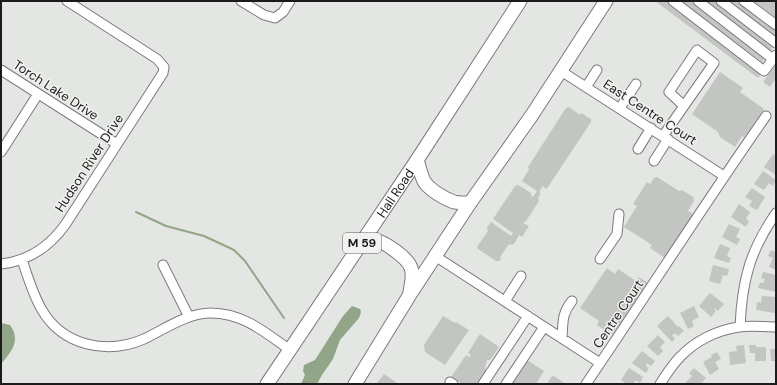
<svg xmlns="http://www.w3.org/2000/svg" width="777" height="385" font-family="'DM Sans',sans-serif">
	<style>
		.water { fill: #91a689 }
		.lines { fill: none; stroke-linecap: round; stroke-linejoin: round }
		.stream { stroke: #91a689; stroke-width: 2 }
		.building { fill: #c2c5c1 }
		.minor-casing { stroke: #797c78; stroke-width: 11 }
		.highway-casing { stroke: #797c78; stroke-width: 15 }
		.minor { stroke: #fff; stroke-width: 9 }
		.highway { stroke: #fff; stroke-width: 13 }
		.labels { text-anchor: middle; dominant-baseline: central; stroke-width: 3; stroke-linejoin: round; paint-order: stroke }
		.shield { fill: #f0f3ef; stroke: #5a5c5a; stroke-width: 1 }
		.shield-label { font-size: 12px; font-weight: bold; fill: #1a1b1a }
		.street-label { font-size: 13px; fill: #1a1b1a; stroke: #f0f3ef }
	</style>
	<rect width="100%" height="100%" fill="#e3e6e2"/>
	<path class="water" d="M352 306 360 309 361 312 359 318 340 340 333 359 322 375 317 384H301L305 375 303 371 304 365 315 360 343 316Z
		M1 323 10 325C21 340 12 351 1 364Z"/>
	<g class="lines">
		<path class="stream" d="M136 212 166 226 204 236 234 250 245 261 284 318"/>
	</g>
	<path class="building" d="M655 1H667L762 73 758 78Z
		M681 1H693L767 56 762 62Z
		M703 1H716L774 46 770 52Z
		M726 1H738L776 30V39Z
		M751 1H776V21Z
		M776 64V78L770 87 763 82Z
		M720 72 743 88 740 92 764 109 744 137 742 136 735 147 720 137 718 132 692 114Z
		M569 107 580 115 581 113 591 119V122L548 187 546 189 543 186 539 192 541 193 538 198 539 201 526 221 523 223 529 226 522 237 519 235 514 244 511 245 509 244 500 257 501 258 500 261H496L478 249 477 247 488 231 487 228 491 222 511 236 513 233 493 219 515 186 518 185 531 193V196L533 197 537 191 522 181 529 169 528 167 566 108Z
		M773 154 776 156V175L764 167Z
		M763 171 776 180 773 186 769 183 764 190 754 184Z
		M657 177 679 191 682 190 693 197 694 201 688 211 693 214 665 258 650 248 652 245 624 227 637 206 633 204 647 182 650 184 654 178Z
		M752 188 765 197 757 210 749 206 752 201 745 197Z
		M739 204 750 212 746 219 749 221 746 227 731 217Z
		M729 224 740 229 736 237 740 239 737 245 722 237Z
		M720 244 730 248 727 256 731 258 729 263 714 258Z
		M771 250 776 252V270L769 267 773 258 768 256Z
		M713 265 729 269 727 276 723 275 720 284 709 281Z
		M607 268 615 274 618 269 636 281 639 277 648 283 613 336 597 325 599 321 580 308Z
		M763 272 776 275V292L758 288 760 283H763L765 279 761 278Z
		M710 293 724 304 718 311 715 308 714 309 716 311 711 317 699 306Z
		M762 296 776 297 775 313 756 310 757 302 761 303Z
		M694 306 699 317 692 321 694 326 688 329 680 313Z
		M443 316 455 323 456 322 469 330 445 365 425 352 424 345Z
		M668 316 678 327 679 326 684 331 678 336 675 333 672 335 675 339 672 342 657 326Z
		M480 334 499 347 490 360H487L485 368 487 371 478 384H462L451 377 466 355 469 357 471 355 468 353Z
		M658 335 665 342 660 347 663 351 658 356 647 346Z
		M744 345 746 363 730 365 729 352 737 351 736 346Z
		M749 345H756V347H766V361H755V353H750Z
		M770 349H776V361H771Z
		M642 351 655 361 651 366 647 363 646 366 649 368 646 373 632 363Z
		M717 352 721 359 715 362 719 369 710 375 703 362 712 357 711 355Z
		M527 360 544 371 536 384H512Z
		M629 368 643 377 640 383 636 380 634 383 637 384H627L621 380Z
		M694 368 706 378 701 384H687L685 383 692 376 689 373Z
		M384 374 397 383 396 384 377 383Z
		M554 376 566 384H547L551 377Z"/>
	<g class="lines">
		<g class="minor-casing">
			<path id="minor" d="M241 1 264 15 275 18 283 12 290 1
				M673 1 764 71 776 55
				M698 1 773 59
				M721 1 776 43
				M744 1 776 25
				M1 70 117 144
				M561 71 724 176
				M586 87 597 70
				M620 108 636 84
				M663 136 714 63 697 50 669 92 684 106
				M638 149 651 128
				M1 152 38 94
				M654 161 668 139
				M435 256 600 363
				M600 259 617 234 619 214
				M22 260C28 277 33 295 42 310 63 346 107 355 144 339 165 329 187 313 211 313 243 313 266 333 290 350
				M1 264C29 261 49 247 65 225L163 73 164 67 157 59 67 1
				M163 265 189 317
				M505 301 521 276
				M740 327C742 280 750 251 776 213
				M562 338C563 322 562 313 572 301
				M450 382 453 384
				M483 384 528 316
				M506 384 544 327
				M586 384C647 295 704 204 766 116
				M660 384C666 375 672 365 680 357 695 341 717 330 739 327 751 325 764 327 776 327"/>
		</g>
		<g class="highway-casing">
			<g id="highway">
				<path d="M417 160C420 168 421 178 426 184 432 191 445 199 454 202 459 203 464 203 470 203"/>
				<path d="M363 242C367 241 370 240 375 240 385 242 408 258 411 268 414 275 411 285 410 292"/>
				<path id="s1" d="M267 384 417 160 520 1"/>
				<path d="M355 384 409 296 470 203 532 115 606 1"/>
			</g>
		</g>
		<use href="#minor" class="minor"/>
		<use href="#highway" class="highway"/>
	</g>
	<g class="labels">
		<rect class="shield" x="343" y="233" width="38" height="20" rx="3"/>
		<g class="shield-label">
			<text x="362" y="243">M 59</text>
		</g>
		<g class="street-label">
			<text transform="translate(56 90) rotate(33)">Torch Lake Drive</text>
			<text transform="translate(650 112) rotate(33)">East Centre Court</text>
			<text transform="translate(89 163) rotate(-57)">Hudson River Drive</text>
			<text stroke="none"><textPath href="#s1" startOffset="230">Hall Road</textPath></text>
			<text transform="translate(618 314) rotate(-56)">Centre Court</text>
		</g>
	</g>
	<rect width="777" height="385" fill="none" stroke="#1a1b1a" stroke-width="4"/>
</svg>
